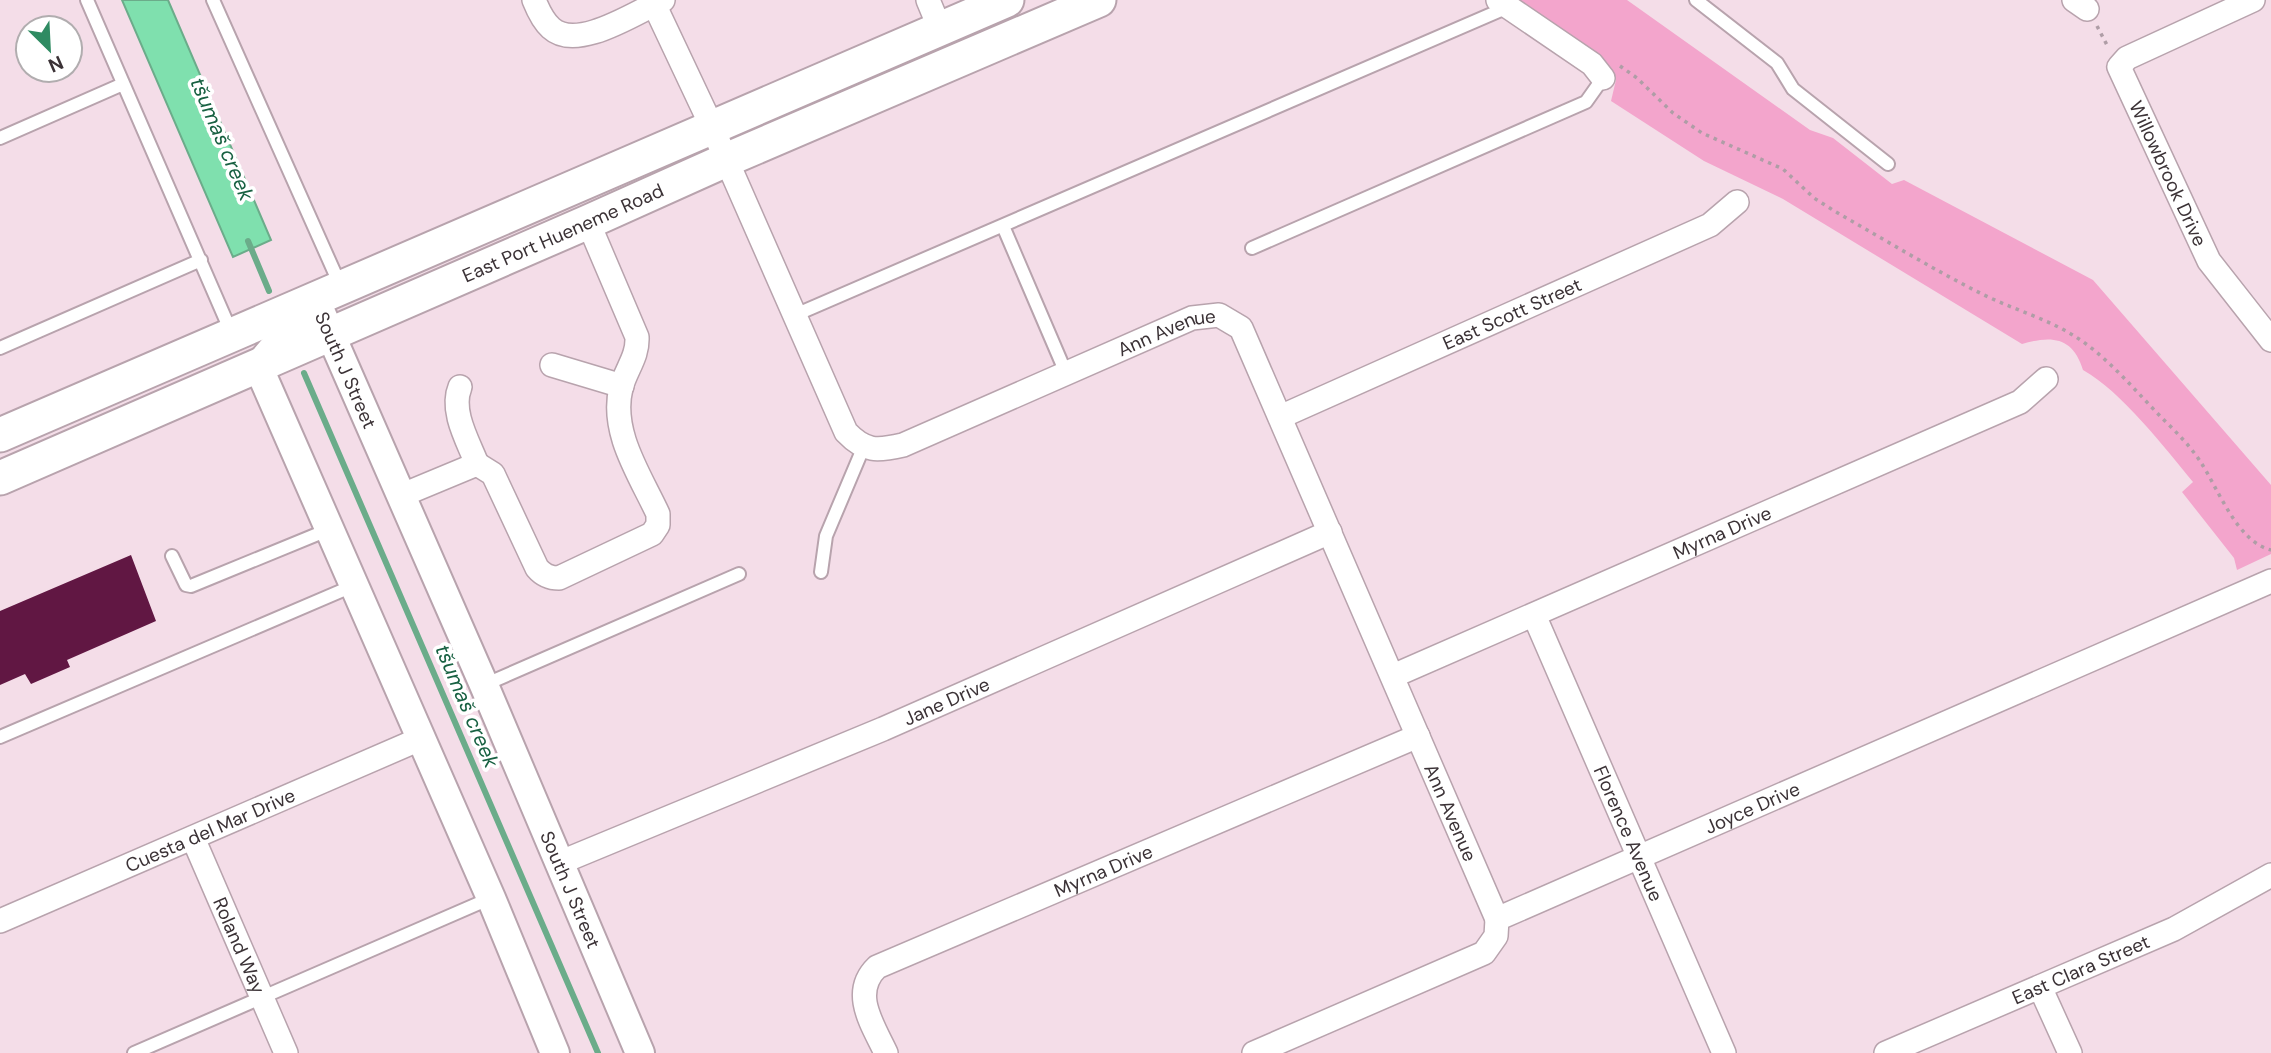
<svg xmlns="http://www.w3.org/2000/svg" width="2271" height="1053" font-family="'DM Sans',sans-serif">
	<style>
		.green { fill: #f3a5cc }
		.water { fill: #7fe0ae; stroke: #6bac8a; stroke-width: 2 }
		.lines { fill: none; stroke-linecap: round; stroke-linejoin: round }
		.stream { stroke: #6bac8a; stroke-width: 6 }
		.building { fill: #611743 }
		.service-casing { stroke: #b8a3ad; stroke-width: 16 }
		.minor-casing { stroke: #b8a3ad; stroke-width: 26 }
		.tertiary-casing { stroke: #b8a3ad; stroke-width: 32 }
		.secondary-casing { stroke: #b8a3ad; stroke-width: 37 }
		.path { stroke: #af9da6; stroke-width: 3.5; stroke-dasharray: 3.5 5; stroke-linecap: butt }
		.service { stroke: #fff; stroke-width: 12 }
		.minor { stroke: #fff; stroke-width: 23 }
		.tertiary { stroke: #fff; stroke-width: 28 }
		.secondary { stroke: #fff; stroke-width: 33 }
		.labels { text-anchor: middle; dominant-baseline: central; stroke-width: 7; stroke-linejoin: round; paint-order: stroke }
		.street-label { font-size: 19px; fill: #3b3236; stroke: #fff }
		.water-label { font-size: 21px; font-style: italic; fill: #186142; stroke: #fff }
	</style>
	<rect width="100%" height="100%" fill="#f4dde8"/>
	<path class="green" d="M1514 0H1627L1810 130 1833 138 1892 184 1904 180 2093 280 2271 485V554L2237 570 2234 558 2182 492 2193 482C2164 447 2122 392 2083 370 2073 337 2052 335 2022 344L1783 199 1704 161 1611 101 1616 80 1599 59Z"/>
	<path class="water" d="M122 0H168L271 240 233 257Z"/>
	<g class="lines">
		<path class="stream" d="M248 241 269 291
			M304 373 598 1053"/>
	</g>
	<path class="building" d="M131 555 156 621 67 660 70 667 31 684 25 674 0 685V611Z"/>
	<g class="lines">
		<g class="service-casing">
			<path id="service" d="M87 0 232 334
				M213 0 341 287
				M1696 0 1777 63 1793 89 1888 164
				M0 138 123 84
				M1003 226 1066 373
				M1252 248 1586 102 1603 78
				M795 315 1508 7
				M0 348 201 260
				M172 556 186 585 191 586 330 529
				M821 572 826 536 864 446
				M484 685 739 574
				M0 737 355 585
				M134 1053 491 898"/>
		</g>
		<g class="minor-casing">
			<g id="minor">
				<path d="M534 0C538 10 543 21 551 28 577 52 636 12 663 0"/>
				<path d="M928 0 940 29"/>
				<path d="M1498 0 1592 64 1603 78"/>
				<path d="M2074 0 2087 9"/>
				<path id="s1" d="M2253 0 2127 58 2119 67 2209 261 2271 340"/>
				<path id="s2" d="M654 4 712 127 846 432C865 452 877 451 903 445L1192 318 1219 315 1241 328 1497 919"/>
				<path d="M552 365 622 386"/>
				<path d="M460 387C450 411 468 441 477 464"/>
				<path id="s3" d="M1280 417 1710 225 1737 202"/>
				<path d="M400 496 477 464 493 474 537 568C543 575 549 578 559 578L652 534 658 525V514C640 475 610 432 621 388 626 369 638 357 637 337L588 222"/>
				<path id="s4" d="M1534 615 1724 1053"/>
				<path id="s5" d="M1393 676 2020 402 2046 379"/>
				<path id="s6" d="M193 838 286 1053"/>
				<path id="s7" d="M559 863 883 729 1330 532"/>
				<path id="s8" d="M0 921 420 739"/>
				<path d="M2040 987 2070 1053"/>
				<path id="s9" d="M886 1053C873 1025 850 993 877 967L1418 736"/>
				<path id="s10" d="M1254 1053 1484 953 1496 936 1497 919 2271 581"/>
				<path id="s11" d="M1886 1053 2174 929 2271 875"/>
			</g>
		</g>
		<g class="tertiary-casing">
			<g id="tertiary">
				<path id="s12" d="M555 1053 491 898 258 366 315 299 484 685 640 1053"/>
			</g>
		</g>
		<g class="secondary-casing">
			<g id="secondary">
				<path d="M0 435 1007 0"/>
				<path id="s13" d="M0 478 588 222 726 160 1099 0"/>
			</g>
		</g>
		<path class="path" d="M2097 26 2108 47
			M1620 66 1637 78 1673 113 1702 133 1783 169 1814 198 1836 212C1885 240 1934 270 1984 295 2015 310 2048 319 2076 337 2110 359 2137 393 2165 421 2178 434 2190 446 2200 461 2218 488 2237 542 2271 550"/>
		<use href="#service" class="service"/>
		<use href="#minor" class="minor"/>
		<use href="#tertiary" class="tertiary"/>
		<use href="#secondary" class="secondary"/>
	</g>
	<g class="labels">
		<g class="street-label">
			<text stroke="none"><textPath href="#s1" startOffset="268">Willowbrook Drive</textPath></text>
			<text stroke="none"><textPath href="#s13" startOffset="614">East Port Hueneme Road</textPath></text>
			<text stroke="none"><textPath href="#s3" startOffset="254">East Scott Street</textPath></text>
			<text stroke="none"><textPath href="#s2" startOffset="819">Ann Avenue</textPath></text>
			<text stroke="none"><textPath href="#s12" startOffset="914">South J Street</textPath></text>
			<text stroke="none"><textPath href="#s5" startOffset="359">Myrna Drive</textPath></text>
			<text stroke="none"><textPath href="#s7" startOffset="420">Jane Drive</textPath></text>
			<text stroke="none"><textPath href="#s10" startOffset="567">Joyce Drive</textPath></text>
			<text stroke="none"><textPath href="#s2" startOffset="1428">Ann Avenue</textPath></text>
			<text stroke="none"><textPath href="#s8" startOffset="229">Cuesta del Mar Drive</textPath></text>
			<text stroke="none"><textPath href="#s4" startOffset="238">Florence Avenue</textPath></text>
			<text stroke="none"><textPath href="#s9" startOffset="340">Myrna Drive</textPath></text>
			<text stroke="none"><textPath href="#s12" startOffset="1480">South J Street</textPath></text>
			<text stroke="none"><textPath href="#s6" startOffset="117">Roland Way</textPath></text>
			<text stroke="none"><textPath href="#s11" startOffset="212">East Clara Street</textPath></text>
		</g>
		<g class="water-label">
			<text transform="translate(222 139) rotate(67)">tšumaš creek</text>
			<text transform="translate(467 706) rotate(67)">tšumaš creek</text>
		</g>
	</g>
	<g transform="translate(49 49) rotate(156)"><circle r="33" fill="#ffffff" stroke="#b1adaf" stroke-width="2"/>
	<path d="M0-5L12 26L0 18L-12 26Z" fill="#2f8b62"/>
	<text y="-10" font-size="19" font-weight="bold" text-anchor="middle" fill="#3b3236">N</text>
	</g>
</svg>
